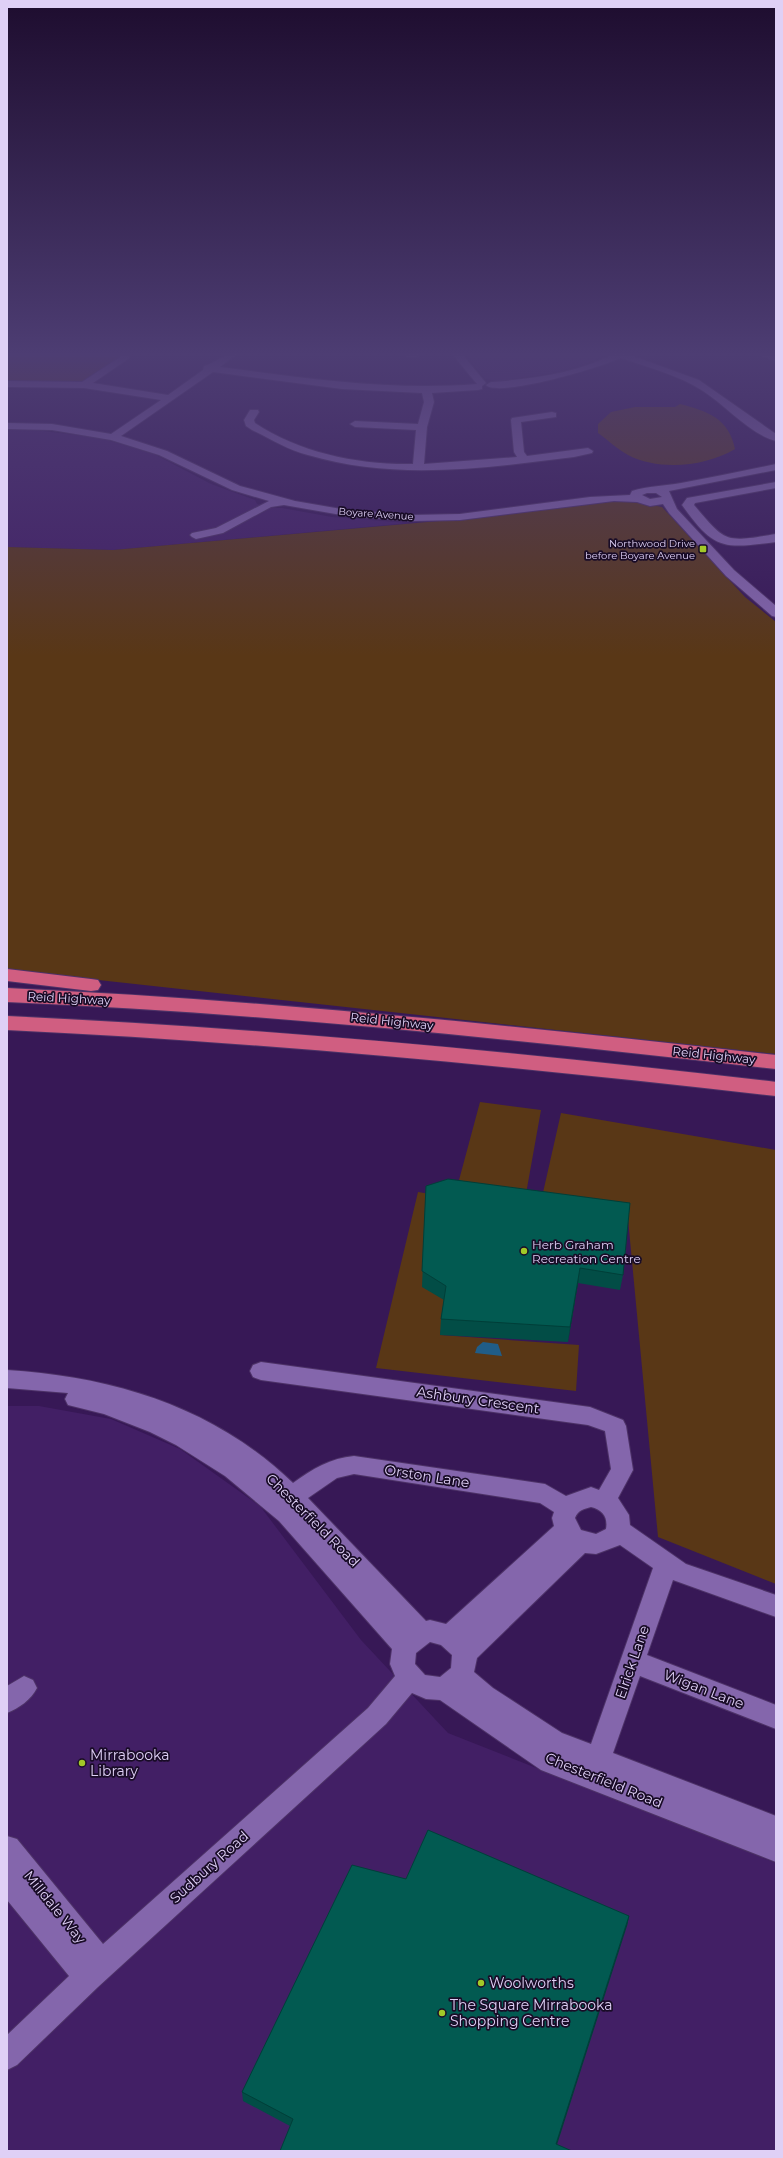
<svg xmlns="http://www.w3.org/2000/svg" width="783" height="2158" font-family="Montserrat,sans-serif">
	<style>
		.built { fill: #421f65 }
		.green { fill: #593716 }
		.water { fill: #205d88 }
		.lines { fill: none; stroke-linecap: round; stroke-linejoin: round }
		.minor-casing { stroke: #4d3267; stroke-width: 2 }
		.highway-casing { stroke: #4d3267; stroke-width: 2 }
		.minor { fill: #8466ac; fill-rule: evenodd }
		.highway { fill: #d05e81; fill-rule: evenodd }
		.wall { fill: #024d46 }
		.shaded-wall { fill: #013f39 }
		.building { fill: #025a51; stroke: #013f39 }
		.poi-dot { fill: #a2c928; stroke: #190c27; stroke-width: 1.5 }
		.labels { text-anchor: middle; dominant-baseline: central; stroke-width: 3.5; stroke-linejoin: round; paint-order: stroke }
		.far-street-label { font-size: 10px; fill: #dfd0f6; stroke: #190c27 }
		.far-poi-label { font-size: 10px; fill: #dfd0f6; stroke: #190c27; text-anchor: end }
		.street-label { font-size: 12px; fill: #dfd0f6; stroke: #190c27 }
		.poi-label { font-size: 12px; fill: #dfd0f6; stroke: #190c27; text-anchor: start }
		.near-street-label { font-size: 14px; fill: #dfd0f6; stroke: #190c27 }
		.near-poi-label { font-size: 14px; fill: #dfd0f6; stroke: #190c27; text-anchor: start }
	</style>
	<rect width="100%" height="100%" fill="#371856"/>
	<path class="built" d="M465 354H609L579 366 548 374 498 381 485 379Z
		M7 429H27L100 438 154 454 211 484 255 500 257 504 273 508H282L332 517 409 523 113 550 7 547Z
		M7 1406H39L111 1419 180 1449 260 1506 361 1640 448 1733 776 1863V2151H7Z"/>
	<path class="green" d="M7 354H123L83 382 7 383Z
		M680 404C707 411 729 418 735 449 705 467 659 471 628 455 617 449 608 440 598 433V424L611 412 635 407H675Z
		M620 499 662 507 745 597 776 622V1054L7 970V547L113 550 450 520Z
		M480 1102 541 1110 524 1205 455 1195Z
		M561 1113 776 1150V1584L658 1537 628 1219 542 1197Z
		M418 1192 442 1196 446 1302 440 1335 579 1345 576 1391 376 1368Z"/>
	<path class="water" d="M483 1342 498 1344 502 1356 475 1353 477 1347Z"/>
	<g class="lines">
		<g class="minor-casing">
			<path id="minor" d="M125 354 130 357 128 359 93 383 168 395 203 370 204 366C218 362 221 354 237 354L220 367C306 378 390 391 477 384L452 354H462L486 383 482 386V389L478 390 432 393 434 402 427 427 424 464 517 457 514 452 511 420 512 418 552 412 556 413V417L521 422 524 452 527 456 588 448 593 451 592 453 574 457C485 468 395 481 308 455 288 450 271 439 252 430L246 426 244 420 250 410H258L259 412 254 420 255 423C300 453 359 465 413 464L416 430 355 427 350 424 355 421 418 424 424 402 422 393 342 389 213 372 121 436 167 451 240 486 295 501 347 510 412 515 460 514 590 497 630 495 632 491C648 486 665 486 681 483 713 477 744 471 776 464V470L669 491 677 509 734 570 776 606V617L772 616 726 576 669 513 663 504 650 506 637 502 614 501 460 520 412 521 347 516 284 505 271 507 223 533 196 539 192 537 190 535 192 533 216 528 269 501 232 490 159 455 111 440 52 430 7 429V423L52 424 111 434 161 400 84 388 7 387V381L82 382ZM647 493H656L662 497 650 499 642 495Z
				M402 354H422C418 358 406 358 402 354Z
				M614 354H626L644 360 699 380 776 434V441C751 435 725 405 703 391 678 375 648 367 620 358 603 367 498 398 486 385L491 382C532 379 577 373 614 354Z
				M760 354 776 355V361L762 356Z
				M776 482V488L695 503 694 505C727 544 725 542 776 534V542C723 549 714 550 682 505L687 498Z
				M261 1362 590 1407 623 1420 626 1426 633 1470 618 1498 629 1515 630 1525 686 1564 776 1595V1617L673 1580 647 1655 776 1705V1729L640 1676 613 1753 776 1816V1862L541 1770 440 1700 426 1699 412 1693 386 1724 98 1987 17 2065 7 2070V2035L69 1976 7 1900V1836L17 1839 103 1944 368 1708 395 1676 390 1664 392 1649 279 1521 225 1476 176 1445 150 1432 104 1414 68 1405 65 1399 68 1393 7 1388V1370C115 1377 214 1407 293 1483 312 1469 331 1458 354 1456L545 1484 566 1496 591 1487 599 1490 611 1469 605 1431 588 1425 261 1380 253 1377 250 1371 253 1365ZM354 1474 540 1503 554 1512 552 1518 554 1526 446 1624 430 1620 426 1621 308 1498 337 1478ZM591 1507C603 1510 608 1517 606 1529L596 1534 581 1530 575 1518C578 1510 584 1509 591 1507ZM620 1545 653 1568 591 1744 562 1733 493 1688 474 1672 477 1658 585 1553 596 1554ZM430 1642 441 1645 452 1655 451 1668 440 1677 425 1675 415 1664 416 1653Z
				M24 1676 33 1680 37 1688C31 1700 19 1708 7 1713V1686Z"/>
		</g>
		<g class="highway-casing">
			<path id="highway" d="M7 969 91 979 98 980 101 985 98 990 91 991 7 981Z
				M7 988C264 1000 520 1026 776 1055V1069C520 1040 264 1013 7 1002Z
				M7 1016C264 1028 520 1052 776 1082V1096C520 1067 264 1042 7 1030Z"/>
		</g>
		<use href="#minor" class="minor"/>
		<use href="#highway" class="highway"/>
	</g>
	<path class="wall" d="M426 1186 623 1275 620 1290 578 1283 568 1342 440 1335 441 1319 444 1300 422 1287Z
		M406 1879 629 1916 627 1926 290 2126 243 2101 242 2092Z"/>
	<path class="shaded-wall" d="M580 1268 578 1283 568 1342 570 1327Z
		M629 1916 627 1926 555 2151 556 2144Z"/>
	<path class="building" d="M448 1179 630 1203 623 1275 580 1268 570 1327 441 1319 446 1286 422 1271 426 1186Z
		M428 1830 629 1916 556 2144 572 2151H280L293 2119 242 2092 352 1865 406 1879Z"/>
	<linearGradient id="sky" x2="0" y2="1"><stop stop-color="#1e0d2f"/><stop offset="0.54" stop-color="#4d3d73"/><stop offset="1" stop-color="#4d3d73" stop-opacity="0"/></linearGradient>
	<rect width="783" height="656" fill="url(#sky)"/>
	<g class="poi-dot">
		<rect x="699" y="545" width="8" height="8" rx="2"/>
		<circle cx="524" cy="1251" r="4"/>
		<circle cx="82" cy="1763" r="4"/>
		<circle cx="481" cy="1983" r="4"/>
		<circle cx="442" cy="2013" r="4"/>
	</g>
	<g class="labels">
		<g class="far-street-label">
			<text transform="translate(376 514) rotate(4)">Boyare Avenue</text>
		</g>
		<g class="far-poi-label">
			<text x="695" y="543">Northwood Drive<tspan x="695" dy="12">before Boyare Avenue</tspan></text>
		</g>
		<g class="street-label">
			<text transform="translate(69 998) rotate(3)">Reid Highway</text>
			<text transform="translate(392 1021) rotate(6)">Reid Highway</text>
			<text transform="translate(714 1055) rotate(6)">Reid Highway</text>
		</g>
		<g class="poi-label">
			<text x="532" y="1244">Herb Graham<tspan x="532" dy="14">Recreation Centre</tspan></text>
		</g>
		<g class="near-street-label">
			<text transform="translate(478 1400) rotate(8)">Ashbury Crescent</text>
			<text transform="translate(427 1476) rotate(9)">Orston Lane</text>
			<text transform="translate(313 1520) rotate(45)">Chesterfield Road</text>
			<text transform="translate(632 1662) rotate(-71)">Elrick Lane</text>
			<text transform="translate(704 1689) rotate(21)">Wigan Lane</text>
			<text transform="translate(604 1780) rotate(22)">Chesterfield Road</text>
			<text transform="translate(209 1867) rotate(-42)">Sudbury Road</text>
			<text transform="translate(55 1907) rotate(51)">Milldale Way</text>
		</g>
		<g class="near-poi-label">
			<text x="90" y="1755">Mirrabooka<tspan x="90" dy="16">Library</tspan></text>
			<text x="489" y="1983">Woolworths</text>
			<text x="450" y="2005">The Square Mirrabooka<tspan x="450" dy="16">Shopping Centre</tspan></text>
		</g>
	</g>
	<rect width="783" height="2158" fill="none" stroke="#dfd0f6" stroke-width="16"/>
</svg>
